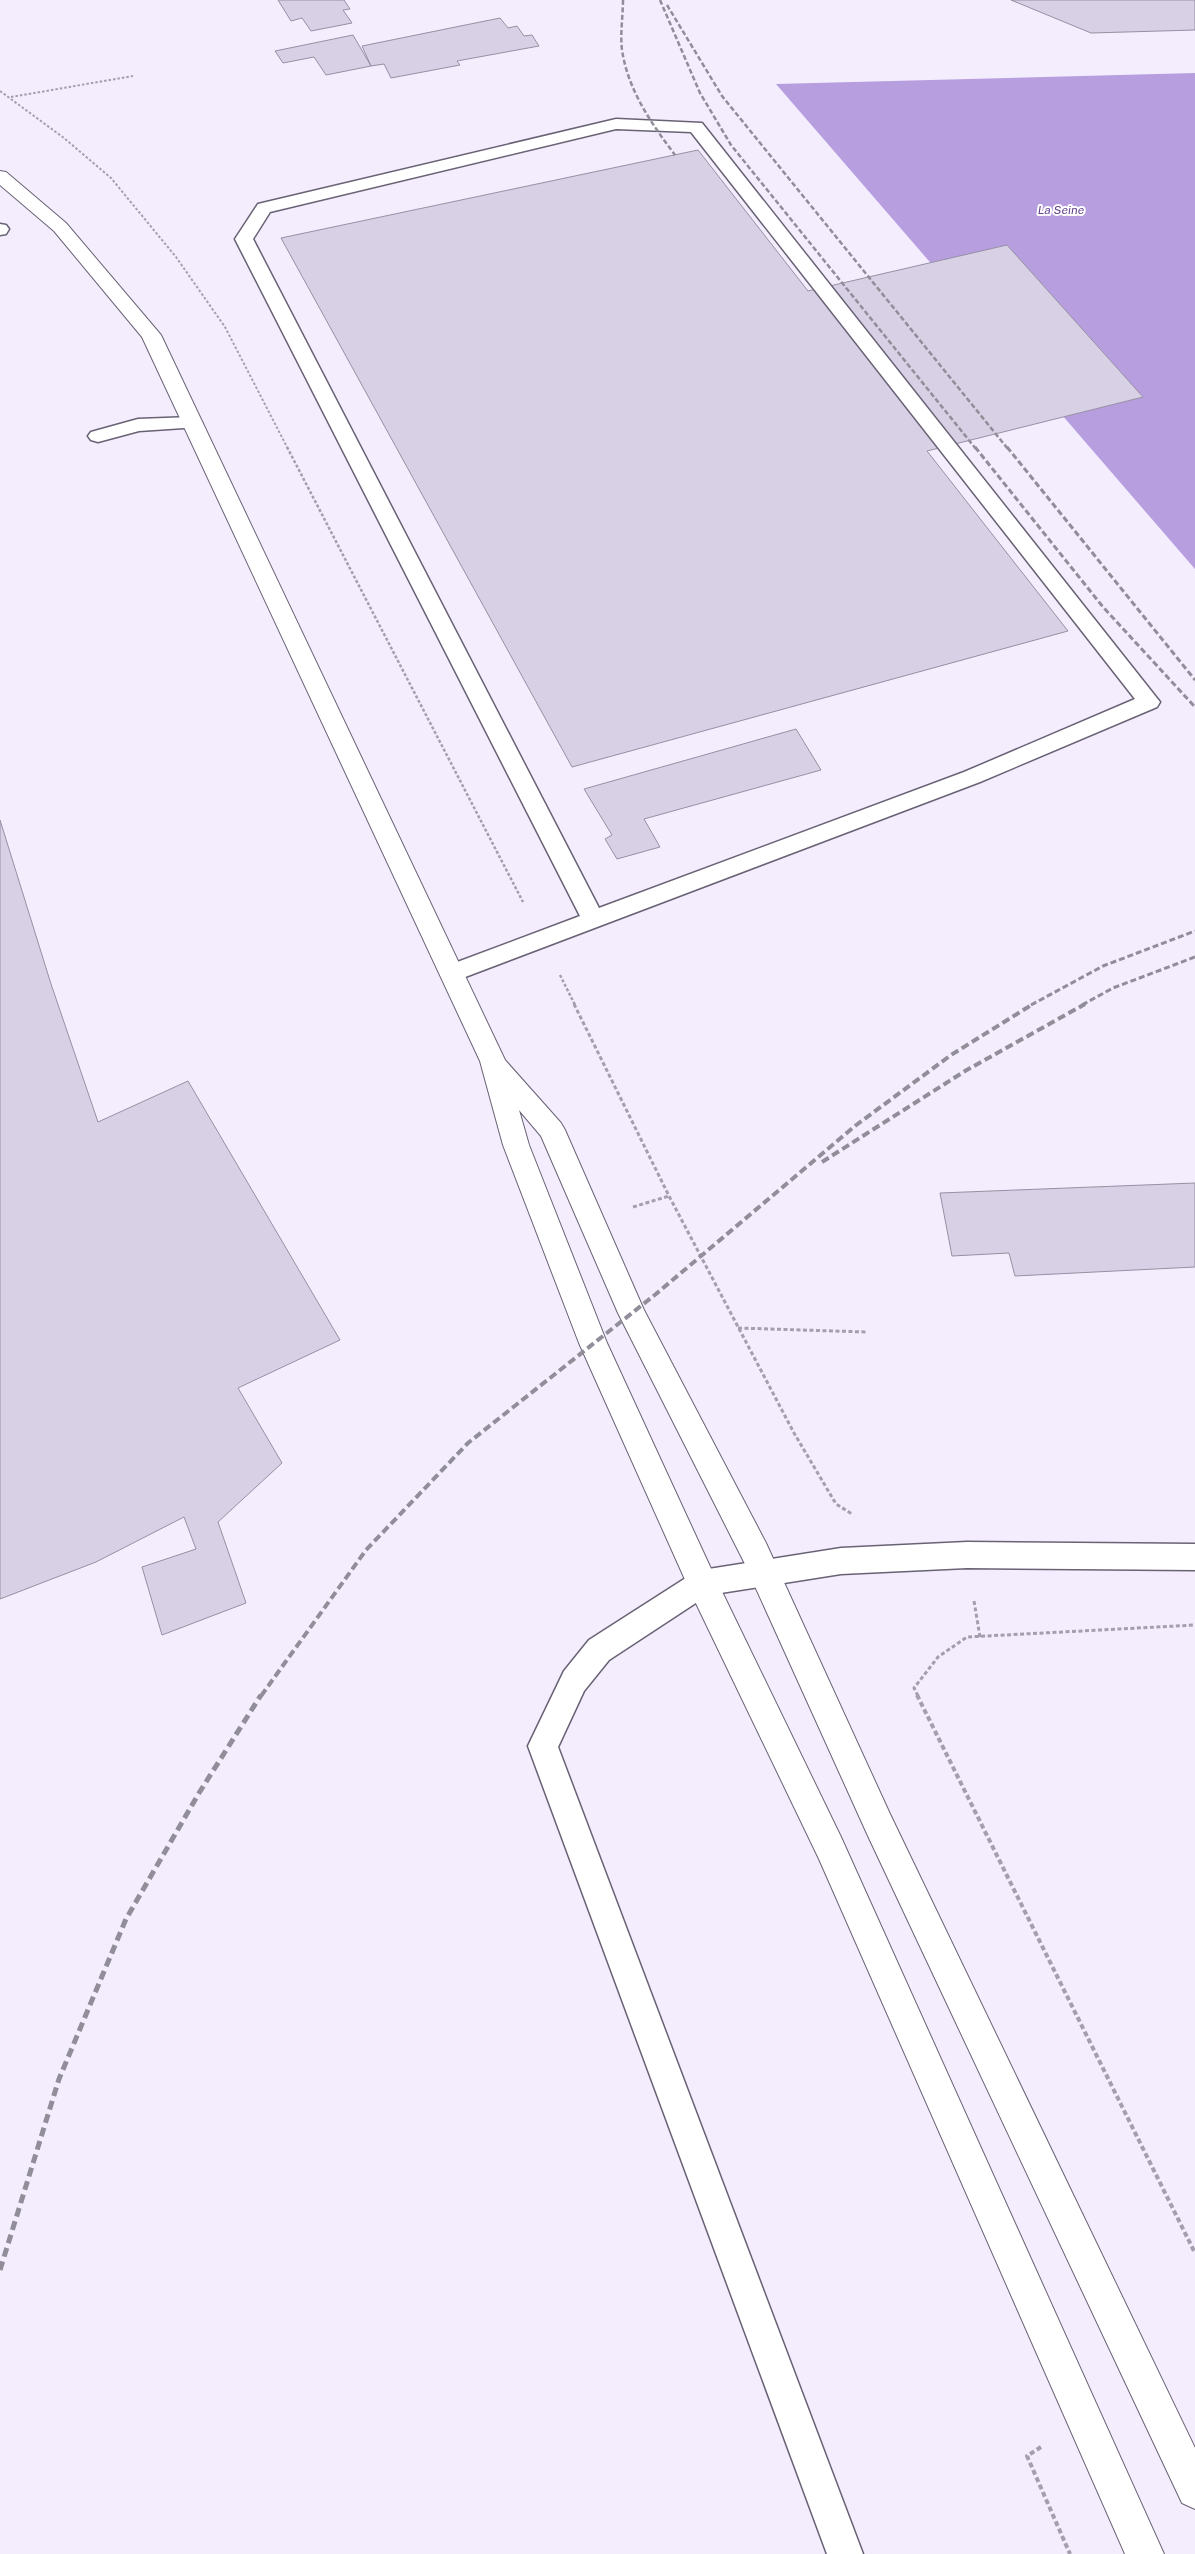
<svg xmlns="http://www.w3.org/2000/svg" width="1195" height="2554" font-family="'Public Sans',sans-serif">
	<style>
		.water { fill: #b79edf }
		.building { fill: #d8d0e5; stroke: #9790a4 }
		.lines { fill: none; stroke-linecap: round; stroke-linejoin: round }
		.service-casing { stroke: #696275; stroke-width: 3 }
		.minor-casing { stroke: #696275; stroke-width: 2 }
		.path-far3 { stroke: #a49fad; stroke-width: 2; stroke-dasharray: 2.5 2; stroke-linecap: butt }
		.path-far2 { stroke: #a49fad; stroke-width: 2.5; stroke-dasharray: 3 2; stroke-linecap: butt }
		.path-far1 { stroke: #a49fad; stroke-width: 3; stroke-dasharray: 4 2.5; stroke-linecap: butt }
		.path { stroke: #a49fad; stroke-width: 4; stroke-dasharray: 5 3; stroke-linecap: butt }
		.service { fill: #fff; fill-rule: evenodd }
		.minor { fill: #fff; fill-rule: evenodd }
		.rail-far3 { stroke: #918d99; stroke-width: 2.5; stroke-dasharray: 5 2.5; stroke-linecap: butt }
		.rail-far2 { stroke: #918d99; stroke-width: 3; stroke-dasharray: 6 3; stroke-linecap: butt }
		.rail-far1 { stroke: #918d99; stroke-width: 4; stroke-dasharray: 8 4; stroke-linecap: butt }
		.rail { stroke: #918d99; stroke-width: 5; stroke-dasharray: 9 5; stroke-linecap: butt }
		.labels { text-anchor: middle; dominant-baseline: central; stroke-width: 4; stroke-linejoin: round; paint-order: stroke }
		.far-water-label { font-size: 12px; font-style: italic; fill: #62408d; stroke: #fff }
	</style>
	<rect width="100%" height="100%" fill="#f3edfe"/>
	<path class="water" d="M1195 73V569L776 84Z"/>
	<path class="building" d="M278 0H344L350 9 343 10 352 23 311 31 302 18 291 21Z
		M1011 0H1195V30L1091 33Z
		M500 18 508 28 517 26 524 36 532 35 539 46 457 61 460 65 391 78 384 64 371 66 362 46Z
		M353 35 371 66 326 75 314 57 283 63 275 51Z
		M698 150 808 291 1007 245 1143 397 927 451 1068 631 572 767 281 238Z
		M796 729 821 770 644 819 660 847 617 859 605 839 612 835 584 789Z
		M0 820 51 984 98 1122 188 1081 340 1340 238 1388 282 1463 218 1522 246 1603 162 1635 142 1567 196 1549 184 1517 96 1562 0 1599Z
		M1195 1183V1267L1015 1276 1009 1253 952 1256 940 1193Z"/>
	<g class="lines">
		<g class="service-casing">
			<path id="service" d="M616 119 702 123 1160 702 1157 707 980 782 452 982 444 979 440 973 444 967 580 916 235 239 258 204ZM616 129 691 132 1135 699 964 772 599 908 253 239 270 212Z
				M0 224 6 225 9 229 6 234 0 235Z
				M192 417 199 419 202 423 199 427 139 431 98 442 91 440 88 436 91 432 138 419Z
				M967 1542 1195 1544V1570L967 1568 841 1574 708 1595 609 1660 584 1691 558 1747 863 2554H827L528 1746 564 1671 589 1640 692 1574 702 1570 841 1548Z"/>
		</g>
		<g class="minor-casing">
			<path id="minor" d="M0 171 6 172 66 223 161 335 505 1060 561 1123 565 1130 644 1310 766 1543 890 1814 1195 2448V2509L1182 2503 868 1836 744 1562 618 1313 541 1136 519 1110 529 1145 607 1343 713 1573 841 1837 1164 2554H1125L819 1859 691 1593 579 1343 503 1145 480 1061 142 337 54 231 0 185Z"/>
		</g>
		<path class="path-far3" d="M0 91 64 138 111 178 176 257 225 327 288 449
			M11 97 133 76"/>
		<path class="path-far2" d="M287 447 523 902
			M560 975 575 1005"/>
		<path class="path-far1" d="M574 1004 669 1196 794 1433 836 1504 852 1514
			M633 1207 669 1196
			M738 1328 866 1332
			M974 1601 980 1637
			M918 1696 914 1688 938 1657 967 1637 1195 1625"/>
		<path class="path" d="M917 1695 1195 2253
			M1041 2447 1027 2456 1070 2554"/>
		<use href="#service" class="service"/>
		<use href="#minor" class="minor"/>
		<path class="rail-far3" d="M623 0C623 16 620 33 622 50 628 90 651 123 675 155
			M660 0 700 93 731 145 976 449
			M667 5 722 96 1008 449"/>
		<path class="rail-far2" d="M975 447 1103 607 1195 707
			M1007 447 1195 680
			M1031 1005 1103 966 1195 931
			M1082 1005 1113 988 1195 957"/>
		<path class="rail-far1" d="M822 1162 965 1071 1085 1004
			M261 1696 366 1550 468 1443 656 1294 855 1126 951 1055 1033 1004"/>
		<path class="rail" d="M0 2270 59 2079 126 1919 199 1793 261 1695"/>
	</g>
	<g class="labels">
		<g class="far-water-label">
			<text x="1061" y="210">La Seine</text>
		</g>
	</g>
</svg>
